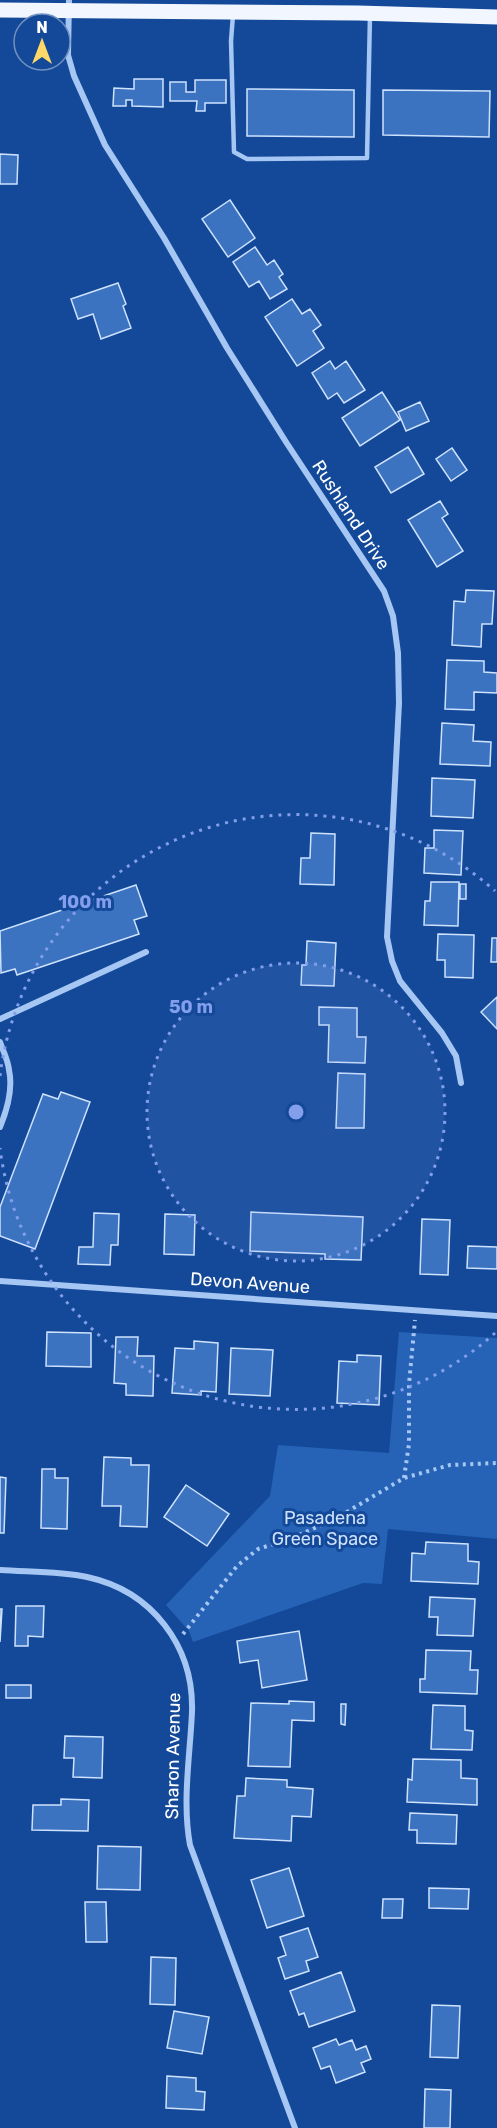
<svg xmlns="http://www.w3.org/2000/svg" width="497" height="2128" font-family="Rubik,sans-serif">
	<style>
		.green { fill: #2663b7 }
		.building { fill: #3c73c0; stroke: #cee2fd; stroke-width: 1.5 }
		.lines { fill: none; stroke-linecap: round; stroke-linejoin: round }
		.path { stroke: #a6c6f3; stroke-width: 4; stroke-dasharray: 3 4.5; stroke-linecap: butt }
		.service { stroke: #a6c6f3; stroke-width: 4.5 }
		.minor { stroke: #a6c6f3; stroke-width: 6 }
		.primary { stroke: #f2f6ff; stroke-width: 15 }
		.ring { fill: none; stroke: #839eea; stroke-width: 3; stroke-dasharray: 3 6 }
		.labels { text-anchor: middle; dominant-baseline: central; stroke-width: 6; stroke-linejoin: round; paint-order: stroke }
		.street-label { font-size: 18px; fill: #fff; stroke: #134998 }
		.park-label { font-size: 18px; fill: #cee2fd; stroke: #134998 }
		.centre { fill: #839eea; stroke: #134998; stroke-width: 3 }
		.ring-label { font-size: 18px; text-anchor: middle; font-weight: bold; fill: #839eea; stroke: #134998; stroke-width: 6; stroke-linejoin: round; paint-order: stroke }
	</style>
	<rect width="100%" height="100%" fill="#134998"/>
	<path class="green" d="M399 1332 497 1338V1539L388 1529 382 1584 363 1583 193 1642 189 1631 166 1605 270 1496 278 1445 389 1453Z"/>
	<path class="building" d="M134 79H163V107L132 106V100H126V106H113L114 88 134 89Z
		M195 80H226V103H205V111H196L197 101H170V82H186V92H195Z
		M247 89 354 90V137L247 136Z
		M383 90 490 91 489 137 383 135Z
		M0 154 18 155 17 184H0Z
		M230 200 255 238 228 257 202 219Z
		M255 247 267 265 274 260 283 274 279 277 287 289 270 299 259 281 249 287 233 262Z
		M118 283 126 304 123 306 131 328 101 339 93 314 78 319 71 299Z
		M292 299 302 314 310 309 321 325 313 331 324 348 297 366 265 317Z
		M330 361 335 369 346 361 365 390 344 403 337 393 328 399 312 373Z
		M382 392 400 420 360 446 342 418Z
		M420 402 429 421 406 431 398 412Z
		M408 447 424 474 391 493 375 467Z
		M452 448 467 470 451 481 436 459Z
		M440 501 448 514 442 518 463 551 437 567 408 520Z
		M466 590 494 591 492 624H482L481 647 452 645 454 601 465 602Z
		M447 660 484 661V672L497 673V693L474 692V710L445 709Z
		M442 723 474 725 473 741 491 742 490 766 440 764Z
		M432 778 475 780 473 818 431 816Z
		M434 830 463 831 461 875 424 873 425 848H434Z
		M311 833 335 834 334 885 300 884 301 858H310Z
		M431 882H459L458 926 424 925 425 901H430Z
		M460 884H466V899H460Z
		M136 885 147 916 134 920 139 934 17 975 15 969 1 973 0 931Z
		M438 934 474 935 473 978 445 977V960H437Z
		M492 938H497V962H491Z
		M307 941 336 943 334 986 301 985 302 965H306Z
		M497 997V1029L481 1012Z
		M319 1007 357 1008V1037H366L365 1063 328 1062 329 1025H319Z
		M338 1073 365 1074 364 1128H336Z
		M61 1092 90 1102 35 1249 0 1236V1207L43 1094 58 1099Z
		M251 1212 363 1217 361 1260 325 1259V1254L250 1251Z
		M94 1213 119 1214 118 1245H111L110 1265 78 1264 79 1247H93Z
		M165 1214 195 1215 194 1255 164 1254Z
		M422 1219 450 1220 448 1275 420 1274Z
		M468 1246 497 1247V1269L467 1268Z
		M47 1332 91 1333V1367L46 1366Z
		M116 1337H138L137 1356H154L153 1396 126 1395V1384L114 1383Z
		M194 1341 218 1343 216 1392 201 1391V1395L172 1393 175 1348 194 1349Z
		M231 1348 273 1350 270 1396 229 1394Z
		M357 1355 381 1356 379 1405 337 1403 339 1361 357 1362Z
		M104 1457 131 1458V1465H149L147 1527 120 1526 121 1506H102Z
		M42 1469H55V1478H68L67 1529 41 1528Z
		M0 1477 6 1478 4 1533H0Z
		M186 1485 229 1514 207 1546 164 1517Z
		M426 1542 468 1544V1561L479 1562 478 1584 411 1581 412 1553 425 1554Z
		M430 1597 475 1599 473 1636 437 1635 438 1617H429Z
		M16 1606H44L43 1637 28 1636V1646H15Z
		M0 1609H2L0 1642Z
		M299 1631 307 1680 262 1688 258 1660 240 1663 237 1641Z
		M426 1650 471 1651 470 1670H478L477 1694 420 1692V1679H425Z
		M6 1685H31V1698H6Z
		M289 1701 314 1702V1721L292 1720 290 1767 248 1766 251 1703 289 1704Z
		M341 1704H346L345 1725 341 1724Z
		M433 1705 465 1706V1730L473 1731 472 1750 431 1749Z
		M65 1736 103 1737 102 1778 73 1777 74 1758H64Z
		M413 1759 461 1760V1778L477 1779V1805L407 1802 408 1779 412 1780Z
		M246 1778 287 1780V1787L313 1789 311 1817 292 1816 291 1841 234 1838 237 1796H245Z
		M61 1799 89 1800 88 1831 32 1830 33 1805H61Z
		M410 1813 457 1815 456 1844 417 1843V1830H409Z
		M98 1846 141 1847 140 1890 97 1889Z
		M289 1868 304 1916 267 1928 251 1880Z
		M429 1888 469 1889 468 1909 429 1908Z
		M383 1899H403L402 1918H382Z
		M85 1902H106L107 1942H86Z
		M308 1928 318 1957 306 1961 309 1971 285 1979 278 1958 286 1955 280 1937Z
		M151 1957 176 1958 175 2005 150 2004Z
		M341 1972 355 2011 309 2027 304 2013 299 2015 290 1991Z
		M432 2005 460 2006 458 2058 430 2057Z
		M174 2011 209 2017 202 2054 167 2048Z
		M336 2039 339 2045 352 2040 356 2050 366 2046 371 2059 361 2063 365 2072 336 2083 330 2066 321 2069 313 2048Z
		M167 2076 196 2078V2091L205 2092 204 2110 166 2108Z
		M425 2089 451 2090 450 2128H424Z"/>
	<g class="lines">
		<path class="path" d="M404 1478 409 1444V1384L415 1320
			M183 1634 237 1566 258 1549 290 1539 335 1519 404 1478 450 1465 497 1463"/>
		<path class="service" d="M233 15 231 41 234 152 247 159 367 158 370 15"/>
		<path class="minor" d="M69 0 68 55 74 76 105 145 164 238 227 348 286 442 384 591 393 616 398 653 399 703 387 937 392 961 400 981 442 1033 456 1056 461 1083
			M0 1019 146 952
			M0 1042C3 1051 8 1060 9 1070 13 1088 7 1110 0 1127
			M0 1281 497 1316
			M0 1570C28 1572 59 1571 87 1577 152 1591 194 1646 192 1712 190 1756 182 1802 190 1845L295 2128"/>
		<path class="primary" d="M0 10 358 13 497 17"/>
	</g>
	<circle cx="296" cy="1112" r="149" fill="#839eea" fill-opacity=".12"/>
	<g class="ring">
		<circle cx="296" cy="1112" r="149"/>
		<path d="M495 1333A298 298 0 0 1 0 1148M0 1076A298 298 0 0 1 495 891"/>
	</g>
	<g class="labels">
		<g class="street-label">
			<text transform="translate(351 515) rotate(57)">Rushland Drive</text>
			<text transform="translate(250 1283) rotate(4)">Devon Avenue</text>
			<text transform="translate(173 1756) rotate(-89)">Sharon Avenue</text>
		</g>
		<g class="park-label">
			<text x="325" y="1518">Pasadena<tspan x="325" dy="21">Green Space</tspan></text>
		</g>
	</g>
	<circle cx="296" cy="1112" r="9" class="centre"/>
	<g class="ring-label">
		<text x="85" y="908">100 m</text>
		<text x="191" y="1013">50 m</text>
	</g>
	<g transform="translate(42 42)"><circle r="28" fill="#134998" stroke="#7192c1" stroke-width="1.5"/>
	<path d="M0-4.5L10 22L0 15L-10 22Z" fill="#ffd868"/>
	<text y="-9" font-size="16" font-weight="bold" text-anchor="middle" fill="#ffffff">N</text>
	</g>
</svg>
